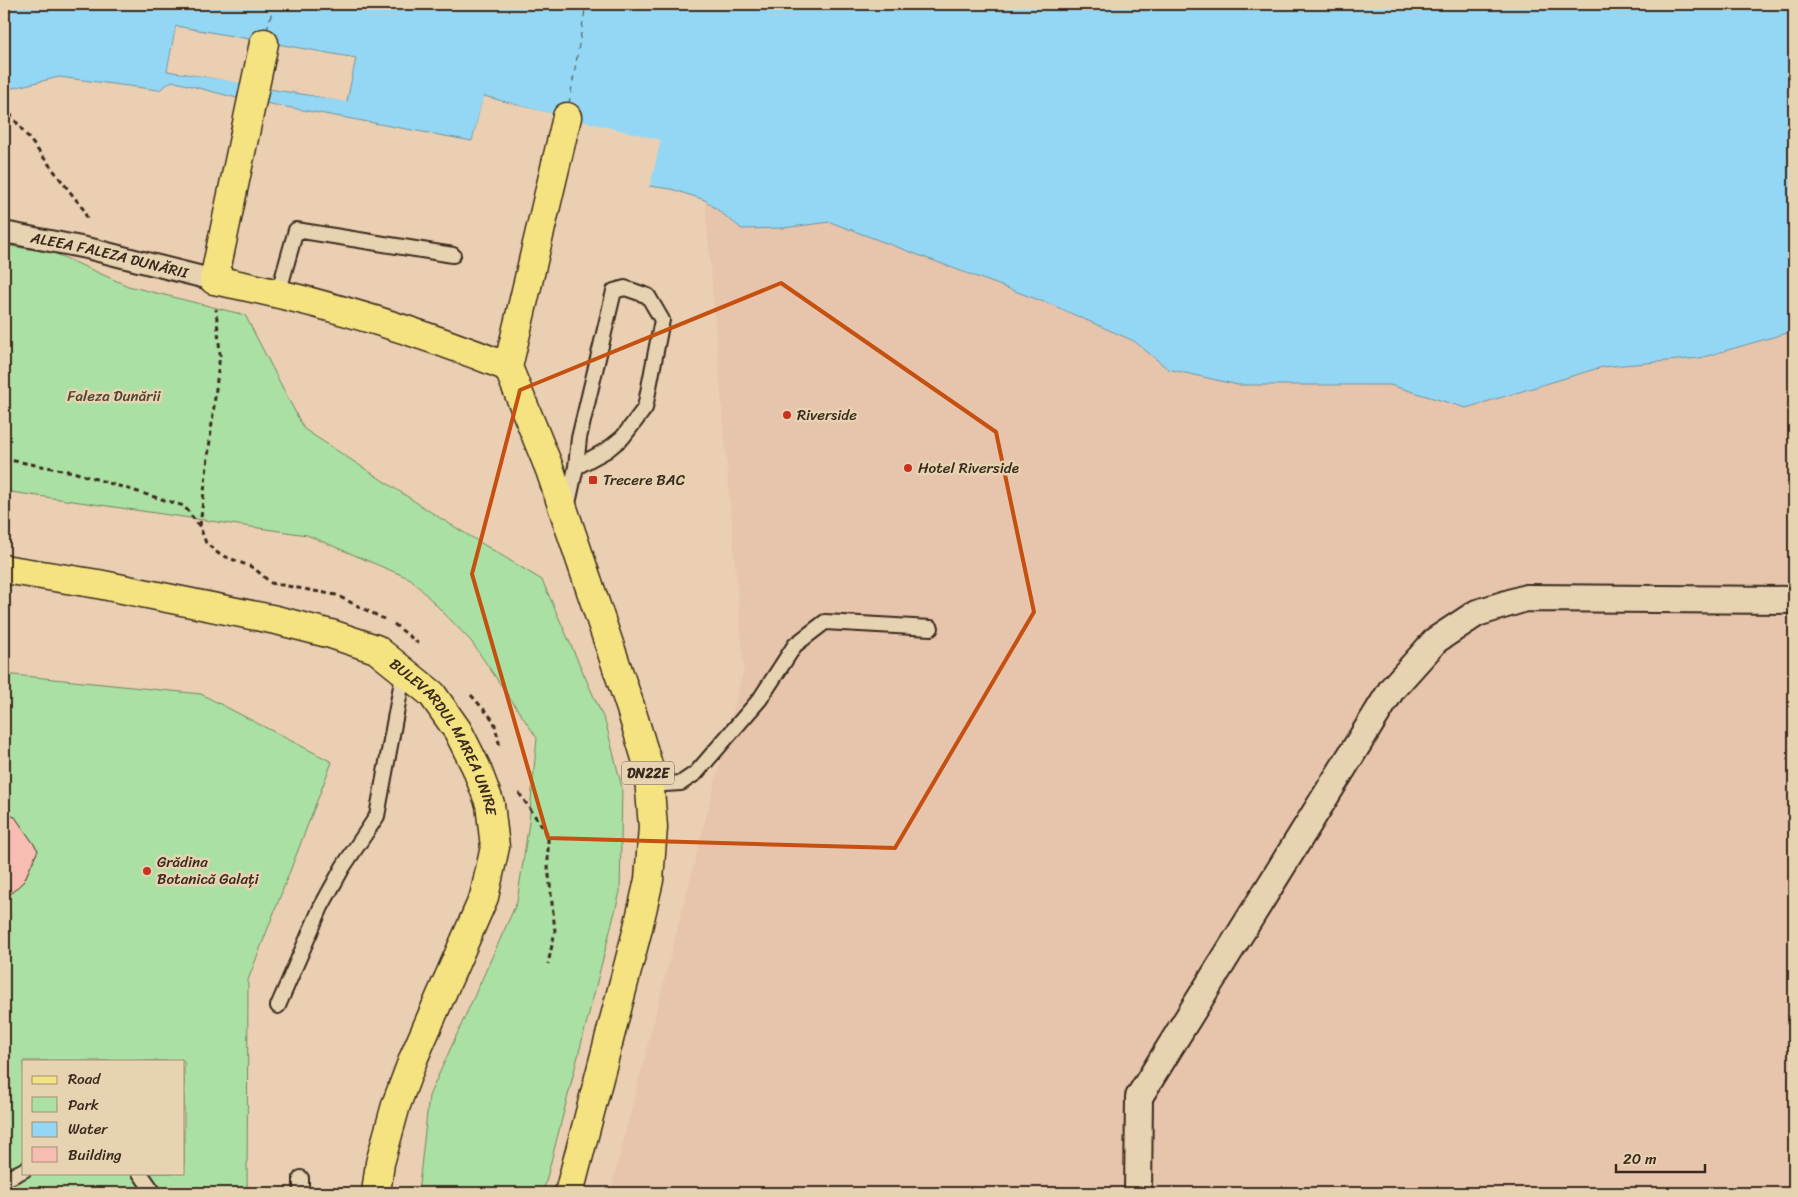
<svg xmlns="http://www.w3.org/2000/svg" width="1798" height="1197" font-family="Sriracha,sans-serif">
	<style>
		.built { fill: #e7c4ac }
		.green { fill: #aae0a3; stroke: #728560; fill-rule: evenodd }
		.water { fill: #93d7f5; stroke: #70929f }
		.pier { fill: #eacfb2 }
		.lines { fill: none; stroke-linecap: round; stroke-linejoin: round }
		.ferry { stroke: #48443e; stroke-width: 1; stroke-dasharray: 6 5; stroke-linecap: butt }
		.building { fill: #f8bdb2; stroke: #3b2a1e }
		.service-casing { stroke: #3b2a1e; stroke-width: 18 }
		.pedestrian-casing { stroke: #3b2a1e; stroke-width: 24 }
		.minor-casing { stroke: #3b2a1e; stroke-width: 30 }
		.primary-casing { stroke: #3b2a1e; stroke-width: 31 }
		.path { stroke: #3b2a1e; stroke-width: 3; stroke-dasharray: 5 4; stroke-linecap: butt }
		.service { stroke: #e7d3b2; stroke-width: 14 }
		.pedestrian { stroke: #e7d3b2; stroke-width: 20 }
		.minor { stroke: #e7d3b2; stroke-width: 26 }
		.primary { stroke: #f5e382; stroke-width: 28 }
		.marked { fill: none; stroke: #c55010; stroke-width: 4; stroke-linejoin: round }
		.poi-dot { fill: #c8321e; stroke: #e7d3b2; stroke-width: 2 }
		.labels { text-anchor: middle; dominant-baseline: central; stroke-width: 5; stroke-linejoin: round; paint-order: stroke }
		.shield { fill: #e7d3b2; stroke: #6f5d4a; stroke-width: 1 }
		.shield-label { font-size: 14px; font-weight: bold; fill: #3b2a1e }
		.street-label { font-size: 15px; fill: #3b2a1e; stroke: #e7d3b2 }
		.park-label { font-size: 15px; fill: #4c4532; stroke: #e7d3b2 }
		.poi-label { font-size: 15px; fill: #3b2a1e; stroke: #e7d3b2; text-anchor: start }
	</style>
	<rect width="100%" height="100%" fill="#eacfb2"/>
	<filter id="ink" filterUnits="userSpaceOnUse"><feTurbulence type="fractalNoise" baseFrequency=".02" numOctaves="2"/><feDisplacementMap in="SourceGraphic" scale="10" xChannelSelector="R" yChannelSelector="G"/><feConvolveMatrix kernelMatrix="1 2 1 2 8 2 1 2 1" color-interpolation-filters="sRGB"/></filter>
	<g filter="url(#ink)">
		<path class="built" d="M705 200 742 229 783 228 830 222 1052 305 1134 341 1168 369 1326 386 1390 385 1466 408 1602 367 1700 358 1794 331V1193H610L744 669Z"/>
		<path class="green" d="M4 245 54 253 128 286 245 315 304 429 440 518 542 580 606 724 622 788 620 892 543 1193H418L429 1096 517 902 529 822 537 738 471 641 411 579 307 535 4 491Z
			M4 674 201 694 332 762 248 980 247 1193H4ZM24 1061H184V1173H24Z"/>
		<path class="water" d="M4 4H1794V331L1700 358 1602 367 1466 408 1390 385H1238L1168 369 1134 341 1052 305 830 222 783 228 742 229 705 200 671 189 649 186 653 142 484 96 472 141 259 102 262 88 347 101 356 58 176 26 167 71 242 82 237 98 172 81 159 90 59 77 4 90Z"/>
		<path class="pier" d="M176 27 353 60 346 102 262 85 345 98 353 61 178 29 170 69 243 80 238 100 241 83 168 70Z
			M483 97 661 140 650 186 647 185 651 144 486 99 472 143Z"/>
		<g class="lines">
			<path class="ferry" d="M267 30 274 4
				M569 104 586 4"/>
		</g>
		<path class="building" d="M4 814 15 817 38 850 24 881 4 900Z"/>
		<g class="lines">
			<g class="service-casing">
				<path id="service" d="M278 294 296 230 453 255
					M567 508 576 467 579 438 614 291 625 288 648 296 662 320 645 408 623 437 607 450 576 467
					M649 785 681 783 696 773 760 699 795 645 825 622 931 628
					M278 1006 321 907 343 867 377 816 404 670
					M140 1173 154 1193
					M4 1180 24 1170
					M301 1193V1178"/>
			</g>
			<g class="pedestrian-casing">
				<g id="pedestrian">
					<path id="s1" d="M4 232 91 249 214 280"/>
				</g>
			</g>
			<g class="minor-casing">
				<path id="minor" d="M1138 1193 1139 1097 1392 689 1436 640 1477 613 1526 598 1794 600"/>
			</g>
			<g class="primary-casing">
				<g id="primary">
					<path d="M264 43 214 280C318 300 410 328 508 367"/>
					<path d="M567 117 508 367 550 470 630 706 648 765 653 827 649 880 637 932 569 1193"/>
					<path id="s2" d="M4 569 98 584 276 620 331 634 376 649 432 694 458 731 476 767 490 804 495 847 484 897 414 1057 396 1105 380 1163 376 1193"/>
				</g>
			</g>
			<path class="path" d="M4 106 84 210 88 222
				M4 459 73 472 184 506 200 527 206 543 219 554 254 568 271 583 336 595 384 619
				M200 526 220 354 216 309
				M394 624 418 643
				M471 695 494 721 500 747
				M519 793 548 835V866L555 931 548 964"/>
			<use href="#service" class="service"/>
			<use href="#pedestrian" class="pedestrian"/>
			<use href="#minor" class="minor"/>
			<use href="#primary" class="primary"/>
		</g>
	</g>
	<path class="marked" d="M781 283 996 432 1034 612 895 848 548 838 472 574 520 390Z"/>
	<g class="poi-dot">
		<circle cx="787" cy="415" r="5"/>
		<circle cx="908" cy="468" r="5"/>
		<rect x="588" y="475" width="10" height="10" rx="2.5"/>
		<circle cx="147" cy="871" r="5"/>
	</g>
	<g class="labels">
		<rect class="shield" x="622" y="761.5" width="52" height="23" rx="4"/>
		<g class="shield-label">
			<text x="648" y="773">DN22E</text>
		</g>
		<g class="street-label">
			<text stroke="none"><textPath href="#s1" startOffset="108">ALEEA FALEZA DUNĂRII</textPath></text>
			<text stroke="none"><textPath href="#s2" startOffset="495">BULEVARDUL MAREA UNIRE</textPath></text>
		</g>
		<g class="park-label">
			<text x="114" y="396">Faleza Dunării</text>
		</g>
		<g class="poi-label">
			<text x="797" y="415">Riverside</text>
			<text x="918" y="468">Hotel Riverside</text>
			<text x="603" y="480">Trecere BAC</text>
			<text x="157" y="862">Grădina<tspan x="157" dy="17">Botanică Galați</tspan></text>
		</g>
	</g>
	<rect width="1798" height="1197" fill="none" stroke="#e7d3b2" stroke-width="20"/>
	<rect x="10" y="10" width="1778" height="1177" fill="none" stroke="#3b2a1e" stroke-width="2" filter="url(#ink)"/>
	<rect x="22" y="1060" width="162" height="115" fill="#e7d3b2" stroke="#a28f77"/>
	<rect x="32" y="1076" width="25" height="8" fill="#f5e382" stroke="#a28f77"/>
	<text x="68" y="1084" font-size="15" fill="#3b2a1e">Road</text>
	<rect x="32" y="1097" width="25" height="15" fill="#aae0a3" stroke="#a28f77"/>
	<text x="68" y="1110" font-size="15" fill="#3b2a1e">Park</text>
	<rect x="32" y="1122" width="25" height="15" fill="#93d7f5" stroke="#a28f77"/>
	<text x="68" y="1134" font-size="15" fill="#3b2a1e">Water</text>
	<rect x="32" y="1147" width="25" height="15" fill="#f8bdb2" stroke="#a28f77"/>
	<text x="68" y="1160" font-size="15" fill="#3b2a1e">Building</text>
	<path d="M1616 1164v8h89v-8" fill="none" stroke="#3b2a1e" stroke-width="2.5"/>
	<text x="1623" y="1164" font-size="15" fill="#3b2a1e" stroke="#e7d3b2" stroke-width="4" paint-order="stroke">20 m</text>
</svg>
